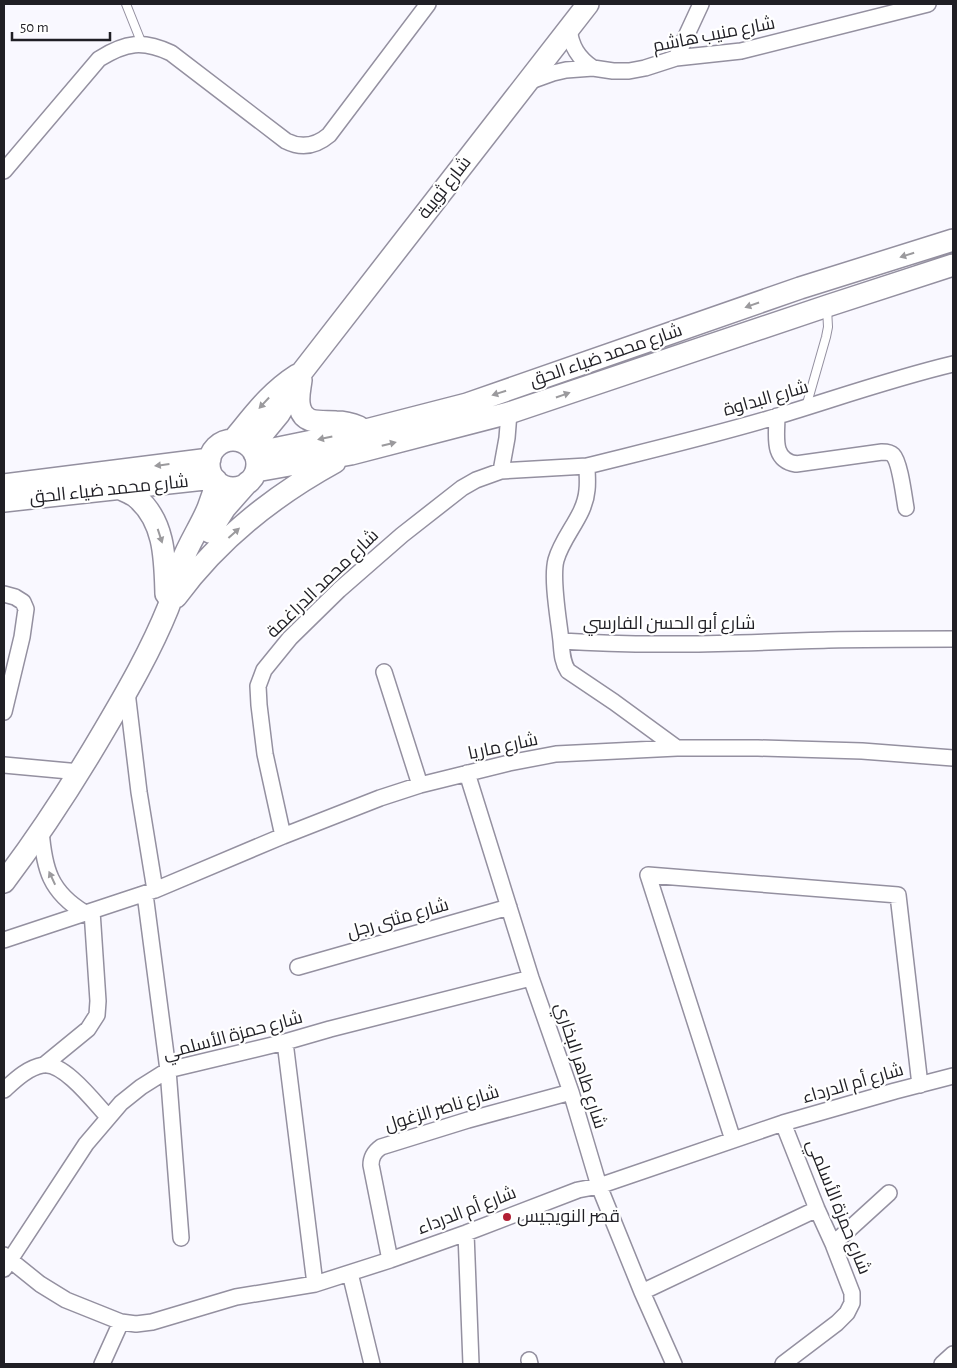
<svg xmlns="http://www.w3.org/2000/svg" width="957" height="1368" font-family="'Alegreya Sans',Cairo,sans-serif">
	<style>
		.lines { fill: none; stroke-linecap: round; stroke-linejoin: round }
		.lane-casing { stroke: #9490a0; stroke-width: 10 }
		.street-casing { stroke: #9490a0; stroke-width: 18 }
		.secondary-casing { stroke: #9490a0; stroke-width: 24 }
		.lane { stroke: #fff; stroke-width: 8 }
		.street { stroke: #fff; stroke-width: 15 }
		.secondary { stroke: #fff; stroke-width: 21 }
		.oneway { fill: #9b9a9d }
		.poi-dot { fill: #b21f34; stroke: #fff; stroke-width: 2 }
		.labels { text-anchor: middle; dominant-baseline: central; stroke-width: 4.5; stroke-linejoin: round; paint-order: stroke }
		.street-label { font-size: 18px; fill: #201f25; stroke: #fff }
		.poi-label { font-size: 18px; fill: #201f25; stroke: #fff; text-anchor: start }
	</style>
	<rect width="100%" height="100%" fill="#f9f8ff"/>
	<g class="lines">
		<g class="lane-casing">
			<path id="lane" d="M126 4 142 44
				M806 407 826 337 828 327 827 308"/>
		</g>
		<g class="street-casing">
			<path id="street" d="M569 29C571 46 578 58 593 68
				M676 58 701 4
				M528 82 553 73 566 70 593 68 613 71H629L645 68 676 58 741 51 928 4
				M4 171 99 59C126 42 143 40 171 53L286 141C302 149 316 146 329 135L428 4
				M509 413 507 438 501 471 587 466C587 474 588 482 587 490 585 516 563 535 556 560 551 579 559 621 561 641 650 647 739 643 828 640 869 639 911 639 953 639
				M777 416C777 435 771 460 796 464L882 452C886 452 890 452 893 455 900 462 904 497 906 508
				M587 466C651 450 715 435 778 416 837 398 894 378 953 364
				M4 594 15 597 23 602 26 609 22 637 4 712
				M561 641C562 652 562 662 568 671L614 702 677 748
				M384 672 420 785
				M127 692 139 792 155 890
				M4 765 80 772
				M467 773 531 978 571 1092 599 1186 642 1292 674 1364
				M41 830C44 869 50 892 85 913
				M283 836 265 754 259 705 258 686 264 670 290 638 339 590 402 535 462 488 476 480 501 471
				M145 894 168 1070 181 1238
				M4 940 155 890 283 836 380 798 420 785 509 763 556 754 677 748H758L862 751 953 758
				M298 967 509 907
				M285 1042 315 1284
				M44 1065 88 1029 97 1015 98 1001 92 911
				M4 1090C15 1080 27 1068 43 1065 64 1062 95 1103 108 1117
				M733 1140 648 875 898 895 920 1085
				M466 1233 471 1364
				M833 1244 889 1193
				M4 1255 40 1284 66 1300 121 1322 136 1324 152 1322 236 1297 315 1284 390 1260 466 1233 578 1190 599 1186 783 1123 895 1091 953 1076
				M390 1260 371 1165C371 1157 374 1152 381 1147L468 1120 571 1092
				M4 1269 86 1144 121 1103 141 1087 168 1070 285 1042 330 1029 531 978
				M350 1273 372 1364
				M642 1292 817 1209
				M529 1360 530 1364
				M102 1364 121 1322
				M783 1364 837 1323 847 1313 852 1303V1293L833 1244 817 1209 783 1123
				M942 1364 953 1354"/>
		</g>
		<g class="secondary-casing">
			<path id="secondary" d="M301 380C300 389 297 399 300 408 304 425 322 421 336 422 344 422 352 424 359 427
				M233 440C254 415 269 393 297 375
				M209 464a24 24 0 1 1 48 0a24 24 0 1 1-48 0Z
				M251 448 279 414 288 399 302 372 588 4
				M254 453 366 430 467 404 800 288 953 240
				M256 471 351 454 509 413 827 306 953 265
				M118 482 119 488C124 491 131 493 136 497 165 521 165 559 166 594
				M4 485 210 459
				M4 501 214 478
				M210 532 225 508 248 482
				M176 597C218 540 273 496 335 462
				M4 882C41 833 74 782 105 729 128 690 151 650 168 608 171 599 176 589 178 579 179 574 179 569 181 564 192 534 211 514 216 480"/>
		</g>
		<use href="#lane" class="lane"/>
		<use href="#street" class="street"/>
		<use href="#secondary" class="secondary"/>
	</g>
	<defs><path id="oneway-solid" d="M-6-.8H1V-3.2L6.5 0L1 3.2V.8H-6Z" transform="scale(1.25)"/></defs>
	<g class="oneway">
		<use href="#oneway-solid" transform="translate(907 255) rotate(163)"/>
		<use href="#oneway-solid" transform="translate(752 305) rotate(161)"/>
		<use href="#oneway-solid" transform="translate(499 393) rotate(162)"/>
		<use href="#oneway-solid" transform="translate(563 395) rotate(-19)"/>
		<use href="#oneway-solid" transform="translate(264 403) rotate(133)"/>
		<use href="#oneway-solid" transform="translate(325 438) rotate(168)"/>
		<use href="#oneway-solid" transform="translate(389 444) rotate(-14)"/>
		<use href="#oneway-solid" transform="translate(162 465) rotate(173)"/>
		<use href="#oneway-solid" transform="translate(234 533) rotate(-42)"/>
		<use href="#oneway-solid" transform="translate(160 536) rotate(72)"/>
		<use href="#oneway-solid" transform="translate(52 878) rotate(-115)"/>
	</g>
	<circle class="poi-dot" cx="507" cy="1217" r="5"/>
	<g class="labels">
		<g class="street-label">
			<text transform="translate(714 35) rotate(-11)">شارع منيب هاشم</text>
			<text transform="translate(445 188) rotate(-52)">شارع ثويبة</text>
			<text transform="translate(606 356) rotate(-19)">شارع محمد ضياء الحق</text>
			<text transform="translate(766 399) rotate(-16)">شارع البداوة</text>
			<text transform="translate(109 490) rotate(-6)">شارع محمد ضياء الحق</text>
			<text transform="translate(323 584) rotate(-44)">شارع محمد الدراغمة</text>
			<text x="669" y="624">شارع أبو الحسن الفارسي</text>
			<text transform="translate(503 747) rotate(-12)">شارع ماريا</text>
			<text transform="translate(398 919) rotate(-16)">شارع مثنى رجل</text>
			<text transform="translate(233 1036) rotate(-15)">شارع حمزة الأسلمي</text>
			<text transform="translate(580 1066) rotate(72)">شارع طاهر البخاري</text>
			<text transform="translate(853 1084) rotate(-16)">شارع أم الدرداء</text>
			<text transform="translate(442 1109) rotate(-17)">شارع ناصر الزغول</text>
			<text transform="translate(838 1207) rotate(68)">شارع حمزة الأسلمي</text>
			<text transform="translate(467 1211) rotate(-21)">شارع أم الدرداء</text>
		</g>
		<g class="poi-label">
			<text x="517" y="1217">قصر النويجيس</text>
		</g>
	</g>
	<rect width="957" height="1368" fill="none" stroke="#201f25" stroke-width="10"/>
	<path d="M12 32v8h98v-8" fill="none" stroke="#201f25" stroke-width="2.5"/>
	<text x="20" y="32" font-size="15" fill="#201f25" stroke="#ffffff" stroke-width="4" paint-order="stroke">50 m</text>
</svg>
